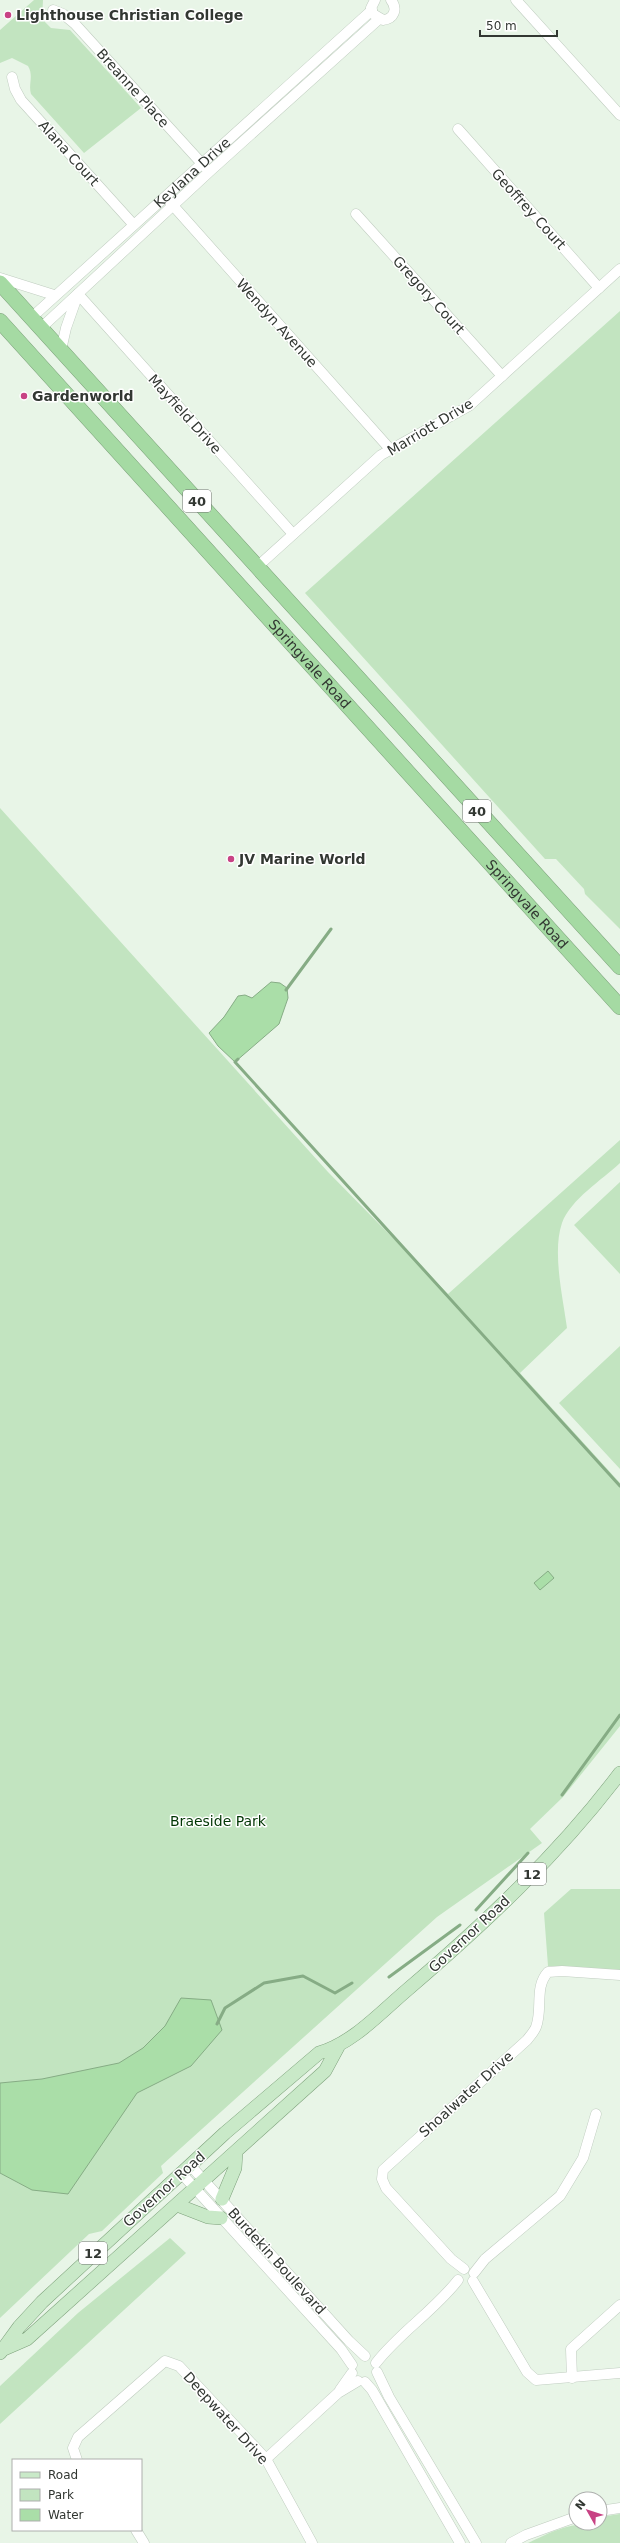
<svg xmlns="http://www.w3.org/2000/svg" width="620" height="2543" font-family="'DejaVu Sans',sans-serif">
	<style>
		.green { fill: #c2e4c0 }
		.water { fill: #aadea8; stroke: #86ac85 }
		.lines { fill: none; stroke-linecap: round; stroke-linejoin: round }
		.stream { stroke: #86ac85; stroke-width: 3 }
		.minor-casing { stroke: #c0cdc0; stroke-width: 11 }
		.major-casing { stroke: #7da17b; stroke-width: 14 }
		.highway-casing { stroke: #7da17b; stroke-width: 16 }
		.minor { stroke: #fff; stroke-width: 10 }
		.major { stroke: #c9e9c8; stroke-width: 13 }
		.highway { stroke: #a5daa3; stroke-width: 15 }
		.poi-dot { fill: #c84284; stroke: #fff; stroke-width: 1.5 }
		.labels { text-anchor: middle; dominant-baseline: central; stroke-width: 3; stroke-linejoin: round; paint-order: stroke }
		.shield { fill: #fff; stroke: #707370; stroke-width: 1 }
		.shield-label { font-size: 13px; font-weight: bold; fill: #323732 }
		.poi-label { font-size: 14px; font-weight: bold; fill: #323732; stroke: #fff; text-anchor: start }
		.street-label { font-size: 14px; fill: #323732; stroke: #fff }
		.park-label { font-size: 14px; fill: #003603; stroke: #fff }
	</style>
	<rect width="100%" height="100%" fill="#e8f5e7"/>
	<path class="green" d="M34 0H43L42 19 51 28 70 30 141 108 84 153 31 94C28 84 34 76 28 66L12 58 0 63V30Z
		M620 311V929L585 894 584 889 556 859H545L305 593Z
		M0 808 328 1172 448 1294 620 1140V1163C602 1180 571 1199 562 1223 552 1252 563 1298 567 1328L520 1373 620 1483V1726L563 1797 530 1829 542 1843 437 1917 161 2166 163 2173 102 2231 89 2234 0 2318Z
		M620 1182V1274L574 1225Z
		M620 1346V1469L559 1403Z
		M571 1889H620V1970L548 1966 544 1913Z
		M170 2238 186 2253 0 2424V2386L78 2313Z
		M620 2514V2543H528C555 2530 570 2523 600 2523V2517Z"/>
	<path class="water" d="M271 982 280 983 287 988 288 998 279 1024 235 1062 218 1046 209 1033 224 1017 238 996 245 995 252 998Z
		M548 1571 554 1578 540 1590 534 1583Z
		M181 1998 211 2000 222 2030 191 2066 137 2093 68 2194 32 2190 0 2173V2083L42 2079 119 2063 143 2048 165 2026Z"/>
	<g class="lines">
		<path class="stream" d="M286 990 331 929
			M238 1059 235 1062 620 1486
			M562 1795 620 1715
			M476 1910 528 1853
			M389 1977 460 1925
			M217 2024 225 2008 264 1983 303 1976 335 1993 352 1983"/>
		<g class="minor-casing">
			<g id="minor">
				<path d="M375 0 371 8 373 14 383 20C394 19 398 9 391 0"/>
				<path d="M516 0 620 115"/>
				<path d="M53 10 63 14 75 24 205 167"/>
				<path d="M12 77 15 89 21 100 133 224"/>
				<path d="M458 129 599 288"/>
				<path d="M169 201 390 449"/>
				<path d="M356 214 502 376"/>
				<path d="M0 278 54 295"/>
				<path d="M78 294 293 534"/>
				<path id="s1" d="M31 318 372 10"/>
				<path d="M41 328 209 172 379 19"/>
				<path d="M61 350 66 328 78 294"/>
				<path d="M257 567 381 455 469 406 620 269"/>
				<path d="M190 2165 349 2341 365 2356"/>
				<path d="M181 2173 341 2349 352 2365"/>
				<path d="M464 2269 451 2259 386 2188 382 2179 383 2170 527 2040C530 2036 534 2032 536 2027 543 2009 534 1987 548 1972L562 1971 620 1975"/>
				<path d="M474 2273 485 2259 560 2196 583 2158 596 2114"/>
				<path d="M473 2281 527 2372 536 2380 620 2373"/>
				<path d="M376 2363C400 2332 434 2311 458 2280"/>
				<path d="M377 2372 389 2397 476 2543"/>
				<path d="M572 2378 571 2349 620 2305"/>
				<path d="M365 2382 372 2390 460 2543"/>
				<path d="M340 2390 352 2373"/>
				<path d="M266 2459 338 2393 358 2381"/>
				<path d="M77 2460 73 2448 78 2437 165 2361 179 2366 266 2459 312 2543"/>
				<path d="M600 2511 620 2508"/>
				<path d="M136 2530 144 2543"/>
				<path d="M511 2543 526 2535 576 2517"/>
			</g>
		</g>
		<g class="major-casing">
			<path id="major" d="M222 2199 235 2168 236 2152
				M177 2205 208 2217 221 2218
				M4 2349 27 2339 325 2071 338 2047
				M0 2353 19 2327 42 2302 225 2133 319 2053C353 2043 380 2013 407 1990 484 1924 559 1854 620 1773"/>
		</g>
		<g class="highway-casing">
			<g id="highway">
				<path d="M0 283 620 967"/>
				<path id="s2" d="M0 321 620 1007"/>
			</g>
		</g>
		<use href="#minor" class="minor"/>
		<use href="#major" class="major"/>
		<use href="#highway" class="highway"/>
	</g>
	<g class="poi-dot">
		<circle cx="8" cy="15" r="4"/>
		<circle cx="24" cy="396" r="4"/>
		<circle cx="231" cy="859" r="4"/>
	</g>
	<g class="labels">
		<g class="shield">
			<rect x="183" y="490" width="28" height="22" rx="3"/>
			<rect x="463" y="800" width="28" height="22" rx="3"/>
			<rect x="518" y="1863" width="28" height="22" rx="3"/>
			<rect x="79" y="2242" width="28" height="22" rx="3"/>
		</g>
		<g class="shield-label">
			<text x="197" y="501">40</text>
			<text x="477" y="811">40</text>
			<text x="532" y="1874">12</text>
			<text x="93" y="2253">12</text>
		</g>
		<g class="poi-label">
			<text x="16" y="15">Lighthouse Christian College</text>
			<text x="32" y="396">Gardenworld</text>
			<text x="239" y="859">JV Marine World</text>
		</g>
		<g class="street-label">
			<text transform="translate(133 88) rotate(48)">Breanne Place</text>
			<text transform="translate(69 153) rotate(48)">Alana Court</text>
			<text stroke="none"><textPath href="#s1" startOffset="217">Keylana Drive</textPath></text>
			<text transform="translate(529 209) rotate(48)">Geoffrey Court</text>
			<text transform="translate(429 295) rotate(48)">Gregory Court</text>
			<text transform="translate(277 323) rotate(48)">Wendyn Avenue</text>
			<text transform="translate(185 414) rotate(48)">Mayfield Drive</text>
			<text transform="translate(430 427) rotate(-31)">Marriott Drive</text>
			<text stroke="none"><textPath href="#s2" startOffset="462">Springvale Road</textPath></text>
			<text stroke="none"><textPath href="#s2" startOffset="786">Springvale Road</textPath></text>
			<text transform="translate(469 1934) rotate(-43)">Governor Road</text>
			<text transform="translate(466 2094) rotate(-42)">Shoalwater Drive</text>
			<text transform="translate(164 2189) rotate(-42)">Governor Road</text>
			<text transform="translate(277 2261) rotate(48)">Burdekin Boulevard</text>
			<text transform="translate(226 2418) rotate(48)">Deepwater Drive</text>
		</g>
		<g class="park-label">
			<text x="218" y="1821">Braeside Park</text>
		</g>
	</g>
	<rect x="12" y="2459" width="130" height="72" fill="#ffffff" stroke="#adafad"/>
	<rect x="20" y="2472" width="20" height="6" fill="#c9e9c8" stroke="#adafad"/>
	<text x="48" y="2479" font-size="12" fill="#323732">Road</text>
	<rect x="20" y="2489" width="20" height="12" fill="#c2e4c0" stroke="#adafad"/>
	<text x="48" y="2499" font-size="12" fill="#323732">Park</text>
	<rect x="20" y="2509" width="20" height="12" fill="#aadea8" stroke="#adafad"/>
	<text x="48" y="2519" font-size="12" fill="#323732">Water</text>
	<g transform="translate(588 2511) rotate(309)"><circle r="19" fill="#ffffff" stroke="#adafad"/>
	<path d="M0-3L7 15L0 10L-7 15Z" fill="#c84284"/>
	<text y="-6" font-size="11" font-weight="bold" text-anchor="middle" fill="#323732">N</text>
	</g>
	<path d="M480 30v6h77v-6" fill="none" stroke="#323732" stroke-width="2"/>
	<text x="486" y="30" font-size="12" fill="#323732" stroke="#ffffff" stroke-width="3" paint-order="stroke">50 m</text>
</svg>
